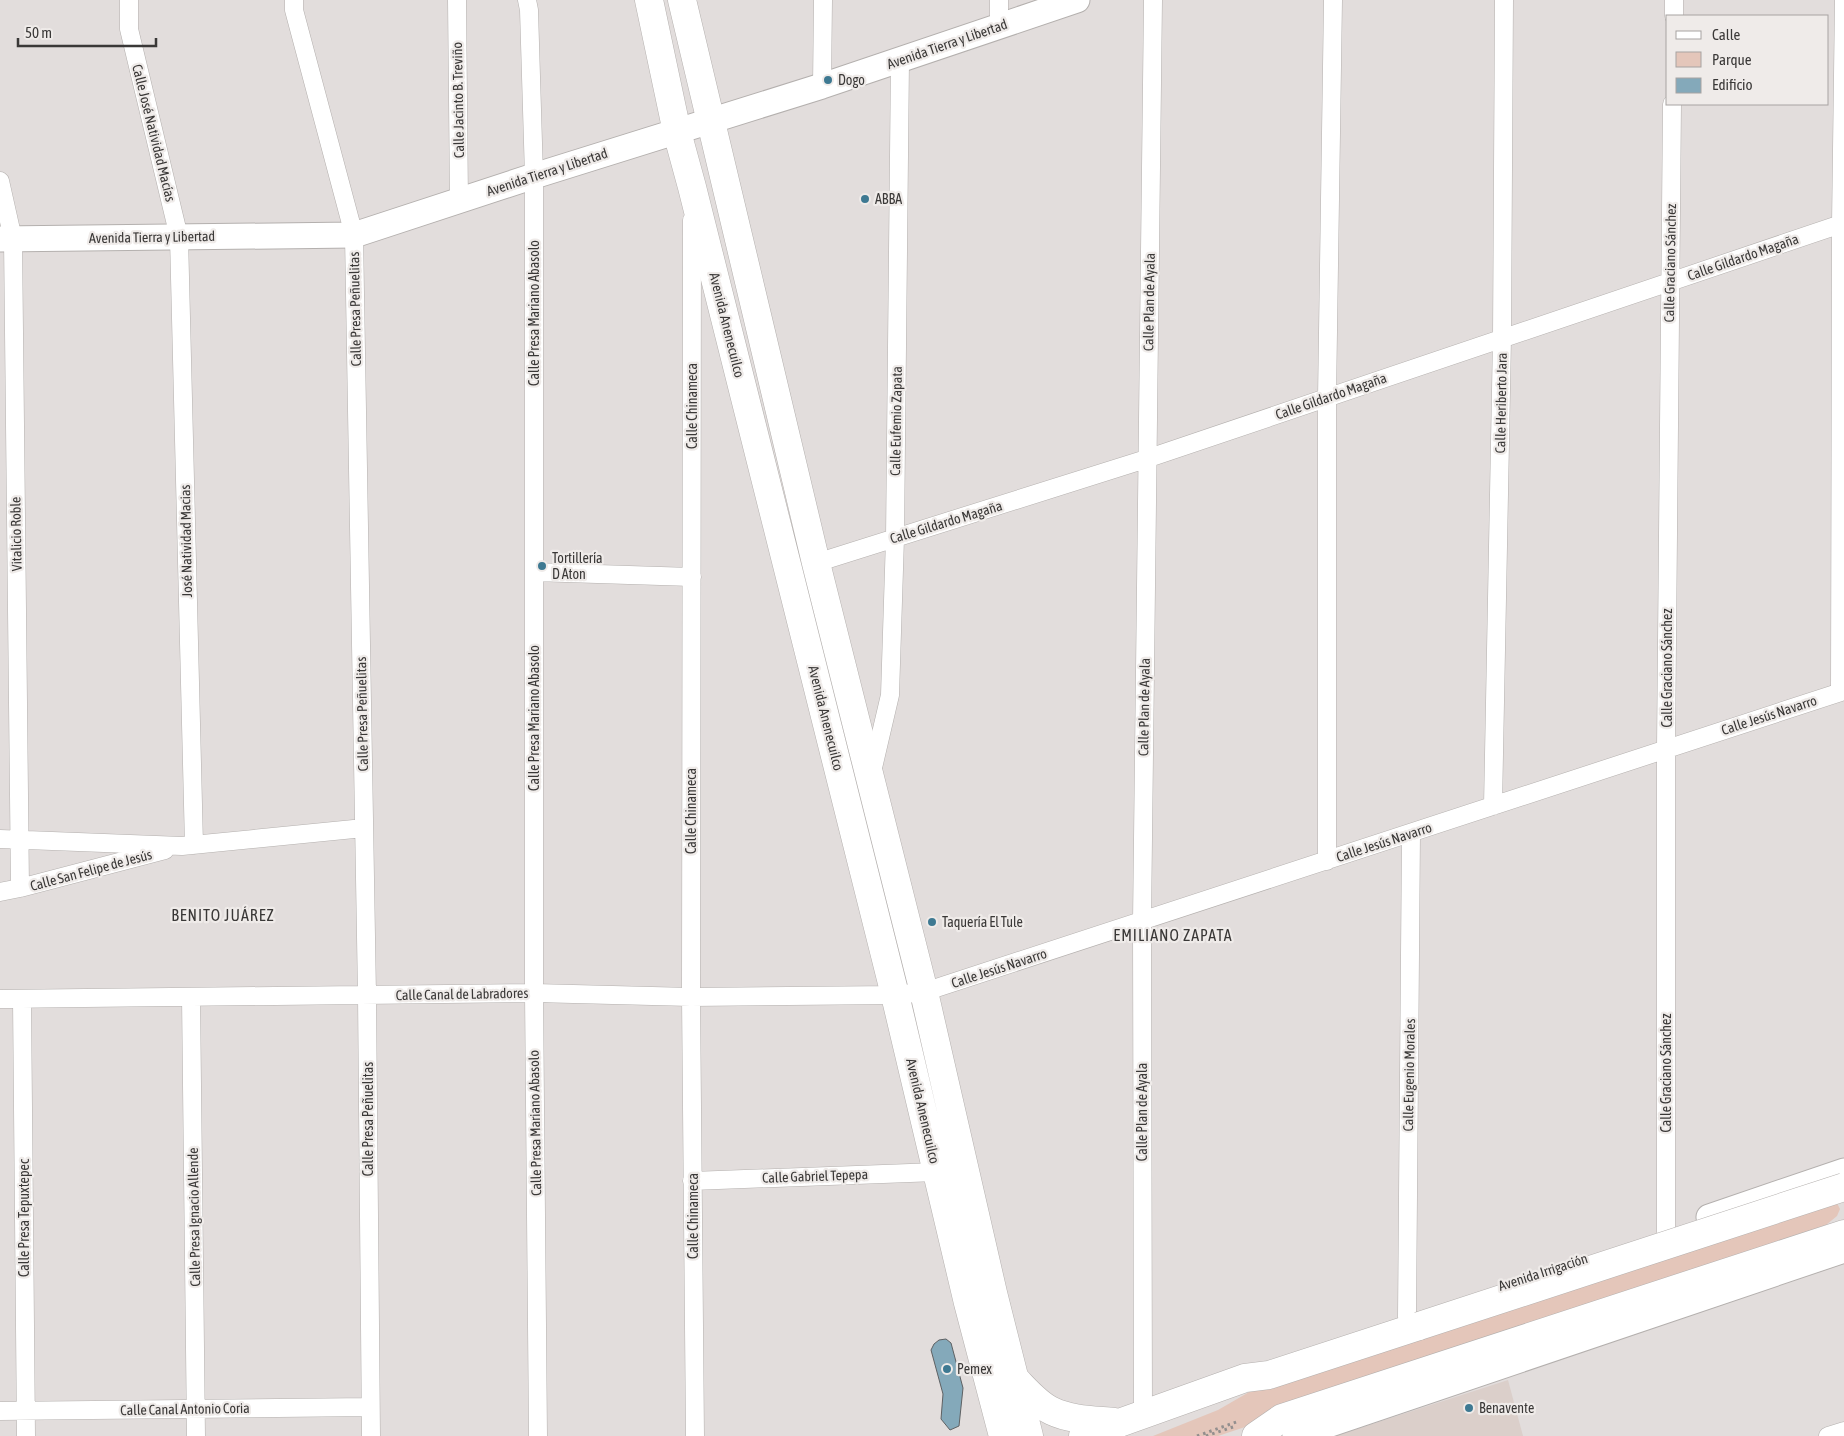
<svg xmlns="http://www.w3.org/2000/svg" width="1844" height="1436" font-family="'Asap Condensed',sans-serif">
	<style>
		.built { fill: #dbcfca }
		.green { fill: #e4c6ba }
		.building { fill: #84a9ba; stroke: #5e6163 }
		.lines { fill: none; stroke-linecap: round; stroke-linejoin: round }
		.street-casing { stroke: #b4b0ae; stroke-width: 19 }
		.secondary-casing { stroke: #b4b0ae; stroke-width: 27 }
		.primary-casing { stroke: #b4b0ae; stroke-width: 29 }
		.path { stroke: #938f8e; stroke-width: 3; stroke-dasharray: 2.5 4; stroke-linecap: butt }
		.street { stroke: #fff; stroke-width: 18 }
		.secondary { stroke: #fff; stroke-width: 25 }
		.primary { stroke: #fff; stroke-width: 28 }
		.primary-bridge-casing { stroke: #b4b0ae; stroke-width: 29; stroke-linecap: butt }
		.primary-bridge { stroke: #fff; stroke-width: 28 }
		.poi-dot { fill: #3e7992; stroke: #efebe9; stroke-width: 2 }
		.labels { text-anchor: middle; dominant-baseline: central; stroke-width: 4.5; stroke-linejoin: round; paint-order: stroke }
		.street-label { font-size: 14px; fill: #3a3837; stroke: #efebe9 }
		.poi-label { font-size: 14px; fill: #3a3837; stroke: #efebe9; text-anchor: start }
		.quarter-label { font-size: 16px; letter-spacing: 1px; fill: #3a3837; stroke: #efebe9 }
	</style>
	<rect width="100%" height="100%" fill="#e2dddc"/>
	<path class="built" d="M1508 1380 1523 1436H1335Z"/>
	<path class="green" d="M1835 1199 1840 1209 1837 1216 1826 1225 1702 1266 1669 1286 1218 1436H1153L1218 1410 1270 1380Z"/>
	<path class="building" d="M946 1339 951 1343 963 1388 959 1426 950 1430 941 1419 943 1394 931 1350 934 1344 939 1340Z"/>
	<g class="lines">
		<g class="street-casing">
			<path id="street" d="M129 0V29L179 237 194 845
				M294 0V10L354 235 367 995 371 1436
				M457 0 459 201
				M527 0 529 10 534 176V993L538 1436
				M999 0V26
				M1674 16V0
				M822 86 823 0
				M0 181 13 239 20 888
				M692 220 691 997 695 1436
				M816 563 1146 459 1844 223
				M534 572 692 577
				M1840 692 1841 224 1844 0
				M872 772 890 695 895 538 900 60
				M1493 806 1502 338 1504 0
				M0 839 182 846 364 828
				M1327 861V398L1333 0
				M0 892 20 888 165 850
				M191 997 196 1436
				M0 999 534 993 691 997 895 995 924 992 1844 691
				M22 999 26 1436
				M692 1181 937 1172
				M1666 1232V749L1672 104
				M1407 1317 1411 833
				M0 1411 370 1407
				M1143 1414 1142 922 1153 0
				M1828 1436 1844 1431"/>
		</g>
		<g class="secondary-casing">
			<path id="secondary" d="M0 239 354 235 534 176 822 86 1077 0
				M1709 1217 1844 1171
				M1295 1436 1844 1250"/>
		</g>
		<g class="primary-casing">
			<path id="primary" d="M649 0 677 132 692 187 895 995 968 1303 1003 1436
				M682 0 816 563 924 992 993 1293 1029 1436
				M1014 1378C1025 1389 1037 1404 1052 1411 1071 1420 1094 1420 1114 1422
				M1083 1436 1245 1378 1269 1375 1419 1326
				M1256 1436 1282 1418 1844 1234"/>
		</g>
		<path class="path" d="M1197 1436 1239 1421
			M1206 1436 1236 1426"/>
		<use href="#street" class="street"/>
		<use href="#secondary" class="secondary"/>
		<use href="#primary" class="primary"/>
		<g class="primary-bridge-casing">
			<path id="primary-bridge" d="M1419 1326 1844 1187"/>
		</g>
		<use href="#primary-bridge" class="primary-bridge"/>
	</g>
	<g class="poi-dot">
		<circle cx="828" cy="80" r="5"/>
		<circle cx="865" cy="199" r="5"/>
		<circle cx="542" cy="566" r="5"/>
		<circle cx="932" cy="922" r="5"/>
		<circle cx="947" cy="1369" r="5"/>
		<circle cx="1469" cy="1408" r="5"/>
	</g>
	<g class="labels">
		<g class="street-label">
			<text transform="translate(947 44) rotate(-19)">Avenida Tierra y Libertad</text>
			<text transform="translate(458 100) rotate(-91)">Calle Jacinto B. Treviño</text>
			<text transform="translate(154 133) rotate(76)">Calle José Natividad Macías</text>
			<text transform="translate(547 172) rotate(-18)">Avenida Tierra y Libertad</text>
			<text transform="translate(152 237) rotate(-1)">Avenida Tierra y Libertad</text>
			<text transform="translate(1743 257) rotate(-19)">Calle Gildardo Magaña</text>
			<text transform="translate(1670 263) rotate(-89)">Calle Graciano Sánchez</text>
			<text transform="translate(1149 302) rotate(-89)">Calle Plan de Ayala</text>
			<text transform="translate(355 309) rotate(-91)">Calle Presa Peñuelitas</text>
			<text transform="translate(534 313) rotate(-90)">Calle Presa Mariano Abasolo</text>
			<text transform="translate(727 325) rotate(76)">Avenida Anenecuilco</text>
			<text transform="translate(1331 396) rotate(-19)">Calle Gildardo Magaña</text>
			<text transform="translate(1501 403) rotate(-89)">Calle Heriberto Jara</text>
			<text transform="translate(692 406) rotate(-90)">Calle Chinameca</text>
			<text transform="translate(896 421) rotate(-89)">Calle Eufemio Zapata</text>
			<text transform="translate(946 522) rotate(-17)">Calle Gildardo Magaña</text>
			<text transform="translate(16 534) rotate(-91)">Vitalicio Roble</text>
			<text transform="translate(186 541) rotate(-91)">José Natividad Macias</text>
			<text transform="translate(1667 668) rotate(-90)">Calle Graciano Sánchez</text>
			<text transform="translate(1144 707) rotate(-89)">Calle Plan de Ayala</text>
			<text transform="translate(362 714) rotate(-91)">Calle Presa Peñuelitas</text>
			<text transform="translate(1769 715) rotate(-18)">Calle Jesús Navarro</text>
			<text transform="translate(534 718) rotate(-90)">Calle Presa Mariano Abasolo</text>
			<text transform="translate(826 718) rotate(76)">Avenida Anenecuilco</text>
			<text transform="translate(691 811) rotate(-90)">Calle Chinameca</text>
			<text transform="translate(1384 842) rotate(-18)">Calle Jesús Navarro</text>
			<text transform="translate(91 870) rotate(-15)">Calle San Felipe de Jesús</text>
			<text transform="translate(999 968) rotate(-18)">Calle Jesús Navarro</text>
			<text transform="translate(462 994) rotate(-1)">Calle Canal de Labradores</text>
			<text transform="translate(1666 1073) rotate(-90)">Calle Graciano Sánchez</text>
			<text transform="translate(1409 1075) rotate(-89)">Calle Eugenio Morales</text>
			<text transform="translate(923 1111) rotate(77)">Avenida Anenecuilco</text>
			<text transform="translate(1142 1112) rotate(-90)">Calle Plan de Ayala</text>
			<text transform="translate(368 1119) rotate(-90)">Calle Presa Peñuelitas</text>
			<text transform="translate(535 1123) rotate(-91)">Calle Presa Mariano Abasolo</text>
			<text transform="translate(815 1176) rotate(-2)">Calle Gabriel Tepepa</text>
			<text transform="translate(693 1216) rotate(-90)">Calle Chinameca</text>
			<text transform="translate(194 1217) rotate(-91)">Calle Presa Ignacio Allende</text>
			<text transform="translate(24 1218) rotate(-90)">Calle Presa Tepuxtepec</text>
			<text transform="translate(1543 1272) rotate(-18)">Avenida Irrigación</text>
			<text transform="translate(185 1409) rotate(-1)">Calle Canal Antonio Coria</text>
		</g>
		<g class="poi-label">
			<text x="838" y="80">Dogo</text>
			<text x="875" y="199">ABBA</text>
			<text x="552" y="558">Tortillería<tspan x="552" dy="16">D Aton</tspan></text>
			<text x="942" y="922">Taquería El Tule</text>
			<text x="957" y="1369">Pemex</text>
			<text x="1479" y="1408">Benavente</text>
		</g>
		<g class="quarter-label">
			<text x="223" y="915">BENITO JUÁREZ</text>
			<text x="1173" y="935">EMILIANO ZAPATA</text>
		</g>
	</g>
	<rect x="1666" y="15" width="162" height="90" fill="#efebe9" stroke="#a7a3a2"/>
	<rect x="1676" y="31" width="25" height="8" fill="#ffffff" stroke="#a7a3a2"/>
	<text x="1712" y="40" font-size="15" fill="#3a3837">Calle</text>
	<rect x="1676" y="52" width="25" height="15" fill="#e4c6ba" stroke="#a7a3a2"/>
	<text x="1712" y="65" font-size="15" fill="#3a3837">Parque</text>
	<rect x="1676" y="78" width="25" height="15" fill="#84a9ba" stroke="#a7a3a2"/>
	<text x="1712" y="90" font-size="15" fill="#3a3837">Edificio</text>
	<path d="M18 38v8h138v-8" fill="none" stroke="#3a3837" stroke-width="2.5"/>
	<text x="25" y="38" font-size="15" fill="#3a3837" stroke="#efebe9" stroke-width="4" paint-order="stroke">50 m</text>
</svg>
